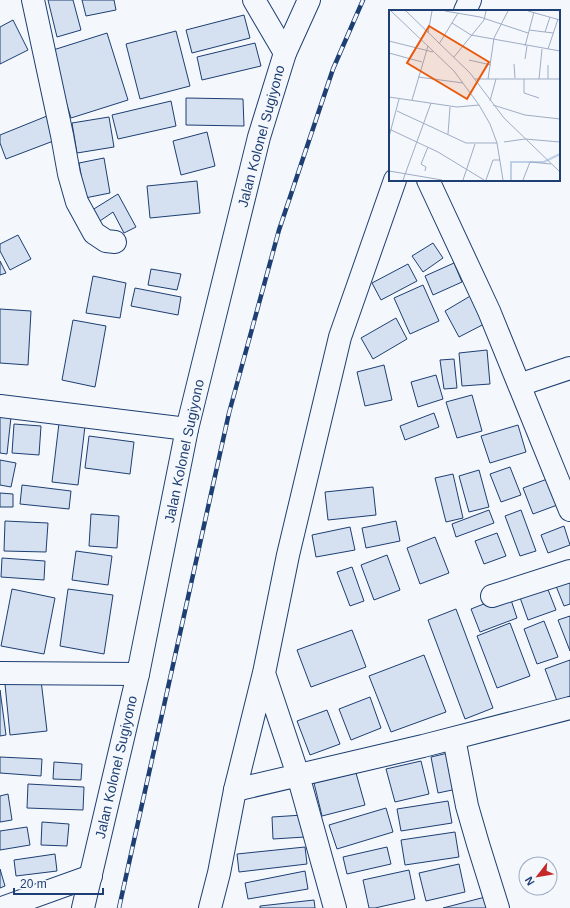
<svg xmlns="http://www.w3.org/2000/svg" width="570" height="908" font-family="Helvetica,sans-serif">
	<style>
		.building { fill: #d5e0f0; stroke: #1d3f73 }
		.lines { fill: none; stroke-linecap: round; stroke-linejoin: round }
		.minor-casing { stroke: #1d3f73; stroke-width: 24 }
		.tertiary-casing { stroke: #1d3f73; stroke-width: 24 }
		.primary-casing { stroke: #1d3f73; stroke-width: 24 }
		.minor { stroke: #f4f7fb; stroke-width: 22 }
		.tertiary { stroke: #f4f7fb; stroke-width: 22 }
		.primary { stroke: #f4f7fb; stroke-width: 22 }
		.rail-casing { stroke: #1d3f73; stroke-width: 4.5 }
		.rail { stroke: #f4f7fb; stroke-width: 3; stroke-dasharray: 9; stroke-linecap: butt }
		.labels { text-anchor: middle; dominant-baseline: central; stroke-width: 3; stroke-linejoin: round; paint-order: stroke }
		.street-label { font-size: 14px; fill: #1d3f73; stroke: #f4f7fb }
		.inset-river { fill: none; stroke: #bed0e5; stroke-width: 2 }
		.inset-road { fill: none; stroke: #9eadc5; stroke-width: 1 }
		.view { fill: #e8590c; fill-opacity: 0.15; stroke: #e8590c; stroke-width: 2 }
		.inset-edge { fill: none; stroke: #1d3f73; stroke-width: 2 }
	</style>
	<rect width="100%" height="100%" fill="#f4f7fb"/>
	<path class="building" d="M48 0H73L81 30 57 37Z
		M82 0H114L116 10 86 16Z
		M244 15 250 38 192 53 186 30Z
		M13 20 28 50 0 64V27Z
		M176 31 190 86 140 99 126 44Z
		M107 33 128 100 71 118 50 51Z
		M255 43 261 66 202 80 197 57Z
		M186 98 243 99 244 126 186 125Z
		M171 101 176 126 118 139 112 115Z
		M47 116 56 140 6 159 0 143V135Z
		M109 117 114 147 77 153 72 123Z
		M207 132 215 166 181 175 173 141Z
		M104 158 110 193 85 198 79 163Z
		M197 181 200 213 150 218 147 186Z
		M118 194 136 227 124 233 113 212 97 223 89 212Z
		M18 235 31 259 10 270 0 251V244Z
		M433 243 443 258 423 272 412 256Z
		M0 261 6 273 0 275Z
		M454 263 462 282 433 295 425 276Z
		M408 264 417 281 381 300 372 283Z
		M151 269 181 274 177 290 148 285Z
		M93 276 126 283 120 318 86 313Z
		M423 285 439 321 410 334 394 298Z
		M135 288 181 297 178 315 131 306Z
		M472 295 488 322 459 337 445 311Z
		M0 309 31 311 28 365 0 363Z
		M396 318 407 339 373 359 361 338Z
		M73 320 106 326 95 387 62 380Z
		M487 350 490 384 462 386 459 353Z
		M454 359 457 388 444 389 440 360Z
		M384 365 392 400 365 406 357 372Z
		M436 375 443 399 418 407 411 382Z
		M472 395 482 431 457 438 446 402Z
		M434 413 439 427 405 440 400 426Z
		M0 416 11 417 7 454 0 453Z
		M59 423 85 426 78 485 52 482Z
		M14 424 41 426 39 455 12 453Z
		M518 425 526 452 490 463 481 436Z
		M89 436 134 442 130 474 85 468Z
		M0 460 16 463 11 487 0 485Z
		M510 467 521 495 501 502 490 474Z
		M479 470 489 507 469 512 459 476Z
		M453 474 463 518 446 522 435 478Z
		M550 478 560 504 533 514 523 488Z
		M22 485 71 491 69 509 20 504Z
		M373 487 376 515 328 520 325 492Z
		M0 493 13 494V507H0Z
		M489 510 494 523 456 537 452 524Z
		M521 510 536 551 520 556 505 516Z
		M91 514 119 516 117 548 89 546Z
		M5 521 48 523 46 552 4 551Z
		M396 521 400 541 366 548 362 528Z
		M564 526 570 545 548 553 541 535Z
		M350 527 355 550 316 557 312 535Z
		M497 533 506 556 484 564 475 541Z
		M435 537 449 573 420 584 407 548Z
		M76 551 112 556 108 585 72 580Z
		M387 555 400 590 374 600 361 565Z
		M2 558 45 561 44 580 1 577Z
		M352 567 364 601 350 606 337 572Z
		M570 581V604L564 606 556 586Z
		M545 582 556 610 528 620 518 592Z
		M12 589 55 598 44 654 1 646Z
		M68 589 113 595 104 654 60 646Z
		M509 594 517 618 480 632 471 609Z
		M456 609 493 708 465 719 428 620Z
		M570 616V651L558 620Z
		M544 621 558 657 537 664 524 629Z
		M510 623 530 676 497 688 477 636Z
		M352 630 366 667 311 687 297 650Z
		M424 655 446 712 391 732 369 676Z
		M570 660V696L557 701 545 669Z
		M41 680 47 731 10 735 5 684Z
		M0 690 6 735 0 736Z
		M370 697 381 728 351 740 339 709Z
		M327 710 340 744 310 755 297 721Z
		M448 753 457 789 438 793 431 757Z
		M0 757 42 759 41 776 0 773Z
		M421 761 429 794 395 802 386 769Z
		M54 762 82 764 81 780 53 779Z
		M356 773 365 805 322 816 314 783Z
		M28 784 84 787 83 810 27 808Z
		M8 794 12 820 0 822V796Z
		M448 801 452 823 401 831 397 809Z
		M386 808 393 832 337 849 329 825Z
		M303 815 305 837 273 839 272 817Z
		M42 822 69 824 67 846 41 845Z
		M27 827 30 845 0 850V831Z
		M455 832 459 857 405 865 401 840Z
		M305 847 307 864 239 872 237 854Z
		M387 847 391 864 347 874 343 857Z
		M55 854 57 871 16 876 14 860Z
		M459 864 465 892 426 901 419 873Z
		M0 869 5 886 0 888Z
		M409 870 415 899 375 908H369L363 880Z
		M305 871 308 889 248 899 245 883Z
		M489 896 492 908H443Z
		M314 900 315 908H260V906Z"/>
	<g class="lines">
		<g class="minor-casing">
			<path id="minor" d="M33 0 62 135 69 174 77 202 94 233 106 241 115 242
				M254 0 285 53
				M465 11 470 0
				M395 180 340 337 288 555 264 673 235 790 423 746 570 708
				M428 180 489 311 570 510
				M519 385 570 368
				M0 406 187 429
				M492 596 570 571
				M0 673 138 674
				M264 673 298 775 335 908
				M454 738 467 806 478 844 498 908
				M2 908 91 876"/>
		</g>
		<g class="tertiary-casing">
			<path id="tertiary" d="M210 908 219 873 235 790"/>
		</g>
		<g class="primary-casing">
			<path id="primary" d="M83 908 138 674 187 429 259 137 285 53 309 0"/>
		</g>
		<use href="#minor" class="minor"/>
		<use href="#tertiary" class="tertiary"/>
		<use href="#primary" class="primary"/>
		<g class="rail-casing">
			<path id="rail" d="M119 908 229 413 279 230 333 69 363 0"/>
		</g>
		<use href="#rail" class="rail"/>
	</g>
	<g class="labels">
		<g class="street-label">
			<text transform="translate(261 136) rotate(-75)">Jalan Kolonel Sugiyono</text>
			<text transform="translate(184 451) rotate(-78)">Jalan Kolonel Sugiyono</text>
			<text transform="translate(116 767) rotate(-77)">Jalan Kolonel Sugiyono</text>
		</g>
	</g>
	<g transform="translate(389 10)">
		<rect width="171" height="171" fill="#f4f7fb"/>
		<path class="inset-river" d="M122 170V152H155L171 144"/>
		<path class="inset-road" d="M2 1 65 61 90 95 101 114 108 133 114 170M17 1 81 63 115 108 171 162M56 1 91 7 139 23M139 1 171 10M63 13 82 25 171 41M140 20 164 23M156 22 161 7M39 23 43 1M0 31 44 42M50 34 69 3M136 36 145 2M159 39 169 9M0 43 33 52M65 47 95 10 97 1M136 49 138 36M80 50 102 55M125 54 126 68M159 55V69M29 67 74 73M86 69H171M99 69 105 28 119 1M135 69V83L150 88M150 69 153 39M0 87 68 97 90 95M23 90 39 36M101 91 107 69M104 95 136 105 171 109M8 101 77 133H108M0 119 49 142 95 170M59 124 61 97M0 127 10 89M115 132 136 129 171 132M0 161 53 170M36 161 37 157 32 154 39 137M14 170 42 93M74 170 86 134M97 170 104 150H111M134 170 141 152 162 154"/>
		<path class="view" d="M40 16 100 52 78 89 18 53Z"/>
		<rect width="171" height="171" class="inset-edge"/>
	</g>
	<g transform="translate(538 876) rotate(239)"><circle r="19" fill="#f4f7fb" stroke="#9eadc5"/>
	<path d="M0-3L7 15L0 10L-7 15Z" fill="#c62828"/>
	<text y="-6" font-size="11" font-weight="bold" text-anchor="middle" fill="#1d3f73">N</text>
	</g>
	<path d="M14 888v6h89v-6" fill="none" stroke="#1d3f73" stroke-width="2"/>
	<text x="20" y="888" font-size="12" fill="#1d3f73" stroke="#f4f7fb" stroke-width="3" paint-order="stroke">20 m</text>
</svg>
